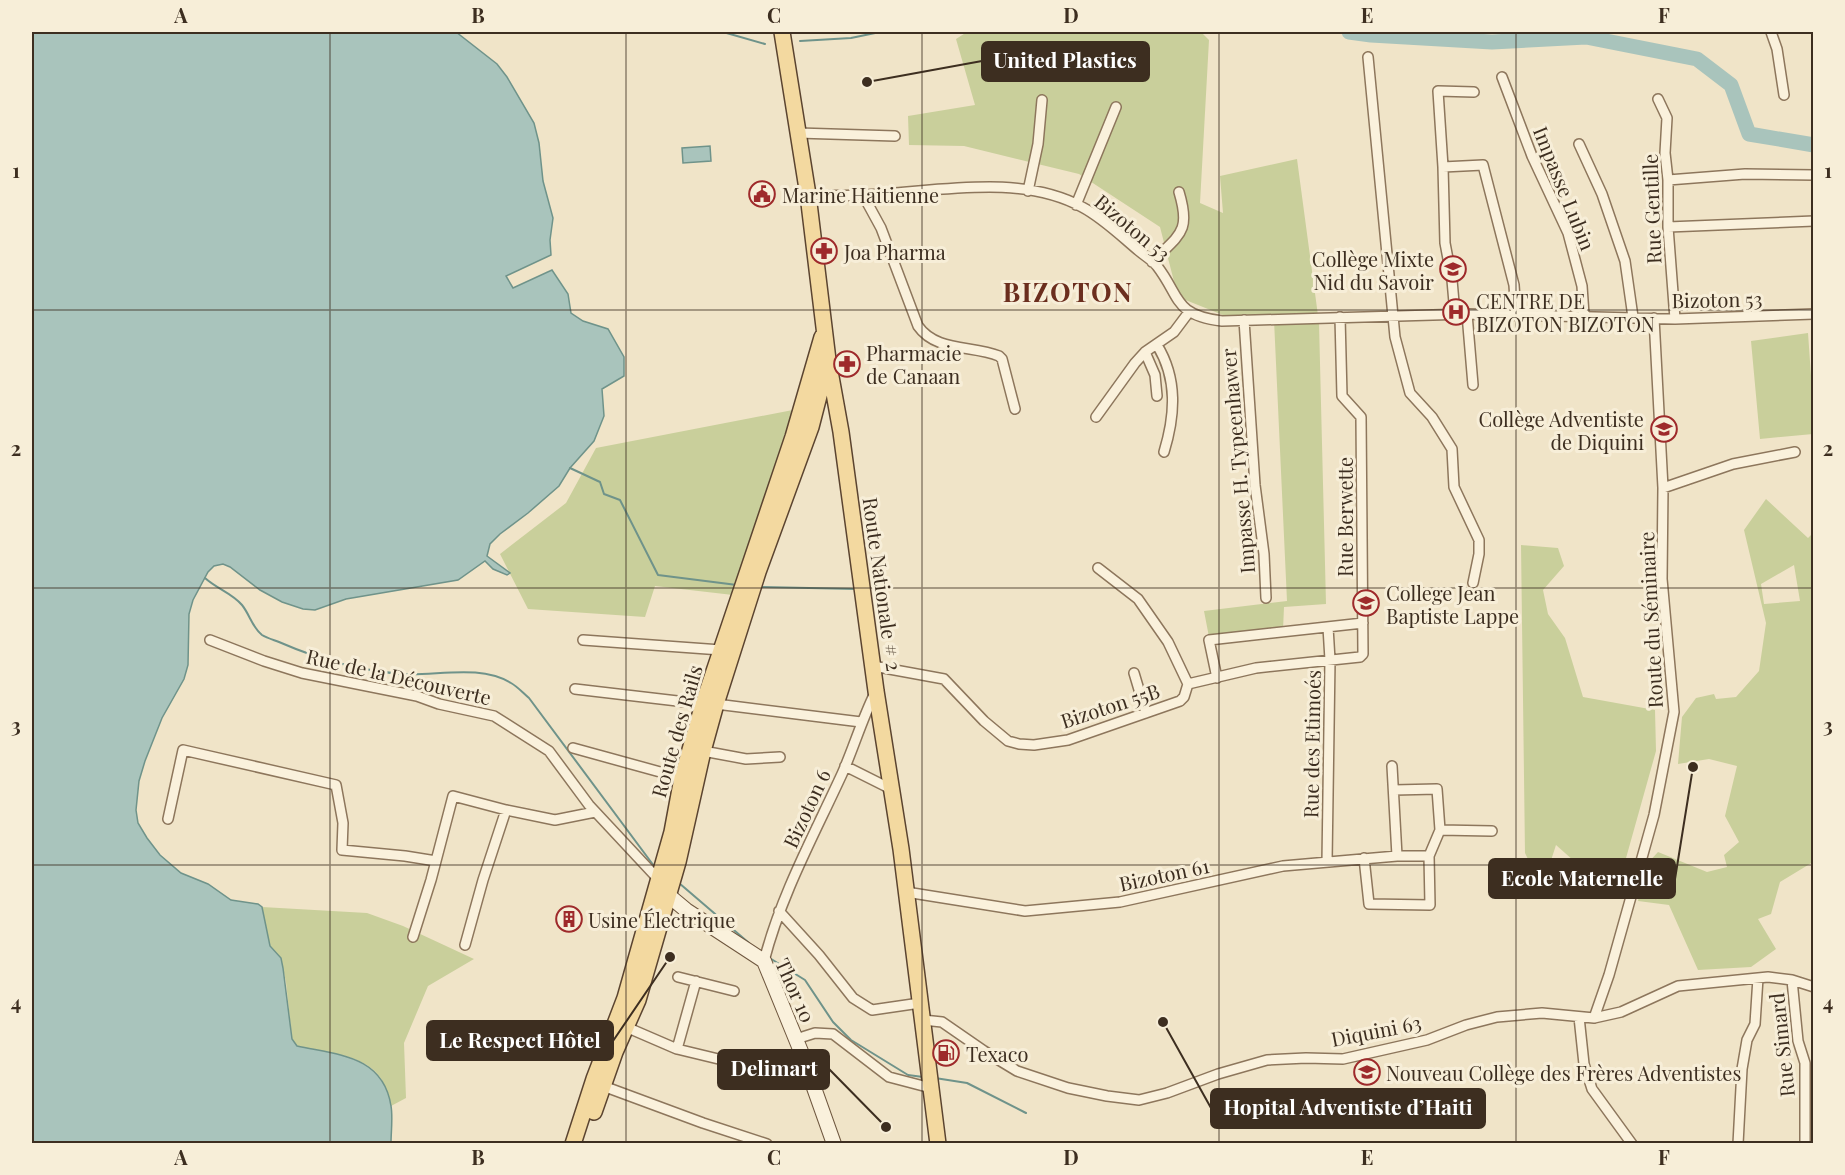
<svg xmlns="http://www.w3.org/2000/svg" width="1845" height="1175" font-family="'Playfair Display',serif">
	<style>
		.green { fill: #c9cf9b; fill-rule: evenodd }
		.water { fill: #a9c4bc; stroke: #6f938a; stroke-width: 1.5 }
		.lines { fill: none; stroke-linecap: round; stroke-linejoin: round }
		.stream { stroke: #6f938a; stroke-width: 2 }
		.river { stroke: #a9c4bc; stroke-width: 15 }
		.street-casing { stroke: #8d765c; stroke-width: 12 }
		.secondary-casing { stroke: #6f573f; stroke-width: 16 }
		.primary-casing { stroke: #5b4430; stroke-width: 18 }
		.street { stroke: #faf1dc; stroke-width: 9 }
		.secondary { stroke: #faf1dc; stroke-width: 14 }
		.primary { stroke: #f3d9a0; stroke-width: 15 }
		.grid { fill: none; stroke: #3d2e20; stroke-width: 1.5; stroke-opacity: 0.55 }
		.labels { text-anchor: middle; dominant-baseline: central; stroke-width: 6; stroke-linejoin: round; paint-order: stroke }
		.street-label { font-size: 20px; fill: #3d2e20; stroke: #f7eed8 }
		.poi-label { font-size: 20px; fill: #3d2e20; stroke: #f7eed8; text-anchor: start }
		.district-label { font-size: 26px; font-weight: bold; letter-spacing: 1.5px; fill: #6b2e1e; stroke: #f7eed8 }
		.leader { fill: none; stroke: #3d2e20; stroke-width: 2 }
		.callout-dot { fill: #3d2e20; stroke: #f7eed8; stroke-width: 2 }
		.callout { fill: #3d2e20; stroke: #3d2e20; stroke-width: 2 }
		.callout-label { font-size: 21px; text-anchor: middle; font-weight: bold; fill: #fff }
		.neatline { fill: none; stroke: #3d2e20; stroke-width: 2 }
		.grid-label { font-size: 20px; text-anchor: middle; font-weight: bold; fill: #3d2e20 }
	</style>
	<rect width="100%" height="100%" fill="#f0e4c8"/>
	<path class="green" d="M967 32H1201L1209 40 1200 203 1223 213 1220 176 1297 159 1319 323 1326 604 1284 607 1283 630 1209 637 1204 611 1287 601 1274 320 1238 321 1178 297 1160 227 1079 174 964 146 909 145 908 116 975 105 956 39Z
		M1808 333 1813 404V434L1760 439 1751 341Z
		M798 409 733 595 655 586 645 617 528 609 500 554 566 503 596 448Z
		M1766 499 1808 538 1813 533V862L1780 882 1771 914 1758 919 1776 949 1751 967 1698 970 1669 905 1638 901 1645 866 1658 852 1707 872 1727 867 1724 855 1739 842 1725 816 1737 766 1709 759 1678 764 1682 717 1696 698 1714 694 1716 699 1736 697 1759 671 1766 623 1744 530ZM1794 565 1800 601 1764 604 1761 584Z
		M1521 545 1558 548 1564 566 1543 590 1548 614 1565 638 1583 697 1655 710 1656 751 1621 876 1583 869 1556 845 1542 888 1525 853Z
		M262 907 367 913 403 926 474 959 428 986 404 1043 406 1098 391 1106C388 1098 386 1088 382 1080 367 1054 323 1052 297 1046L292 1039 286 982 281 959 270 946Z"/>
	<path class="water" d="M32 32H456L497 64 507 77 534 123 539 143 543 181 553 218 550 240 551 255 506 276 513 288 552 270 568 294 571 313 583 321 608 329 624 357V376L602 389 604 416 594 441 570 468 559 486 528 513 500 534 490 544 487 556 510 573 507 575 493 569 485 561 458 580 346 599 315 610 303 609 282 602 260 590 230 567 223 564 214 566 208 572 193 600 189 614 188 665 184 679 162 718 145 761 139 781 136 810 138 823 147 838 160 855 181 873 208 884 231 900 258 904 262 907 270 946 281 958 283 968 292 1039 297 1046C337 1055 383 1055 391 1106 393 1117 391 1132 391 1143H32Z
		M710 146 711 161 683 163 682 148Z"/>
	<g class="lines">
		<path class="stream" d="M723 32 765 44
			M800 41 851 38 880 32
			M570 468 600 482 604 494 620 500 658 575 737 585
			M205 578C217 589 232 593 242 605 250 615 252 627 262 635 267 638 274 640 279 642 318 659 361 671 403 674 437 676 480 664 511 683 518 687 523 693 529 698L654 866
			M760 587 856 589
			M679 883 749 943
			M768 957 805 980 833 1022 851 1040 908 1075 923 1077
			M935 1078 967 1083 1026 1113"/>
		<path class="river" d="M1349 32 1371 35 1492 42 1586 37 1697 59 1731 85 1749 134 1814 145"/>
		<g class="street-casing">
			<path id="street" d="M1771 32 1777 49 1784 95
				M1368 57 1395 337 1410 393 1432 417 1452 449 1454 487 1479 540V554L1473 583
				M1502 77 1532 156 1568 233 1582 286 1584 315
				M1658 99 1667 118 1665 153 1668 180V227L1675 319
				M798 133 895 136
				M1579 144 1602 194 1625 261 1633 317
				M1443 167 1483 165 1514 285 1516 314
				M1668 180 1745 174 1814 175
				M1028 191 1038 144 1042 100
				M808 195C826 195 844 196 862 195 932 193 1018 172 1082 207 1103 218 1121 236 1139 251 1145 256 1152 260 1157 266 1181 297 1173 315 1222 321L1467 314 1675 319 1814 314
				M863 195 881 228 918 326C936 352 972 345 999 356L1002 359 1015 409
				M1076 205 1116 107
				M1668 227 1814 221
				M1152 262C1180 234 1191 232 1179 192
				M1455 314 1452 280 1445 243 1443 167 1438 91 1474 92
				M1467 314 1473 385
				M1244 320 1255 485 1264 554 1266 598
				M1157 345C1178 379 1175 416 1164 452
				M1145 352 1155 375 1157 396
				M1096 417 1135 363 1145 352 1174 332 1189 312
				M1663 488 1733 464 1795 452
				M210 640 264 661 302 673 417 696 439 704 494 716 549 751 589 805 659 880
				M583 640 721 650
				M873 666 944 679 984 721 1008 741 1019 744 1034 745 1068 740 1180 701 1184 697 1188 684 1168 642 1138 599 1098 568
				M1134 673 1146 713
				M1217 678 1209 640 1363 623
				M1188 684 1256 668 1360 657 1363 654 1361 417 1342 396 1340 317
				M575 689 703 704
				M716 704 861 722
				M573 748 682 778
				M703 751 746 759 780 757
				M845 766 891 789
				M1392 766 1397 856
				M168 819 183 750 336 785 343 823 342 850 405 856 436 861
				M1440 830 1492 831
				M1364 858 1369 904 1430 905 1429 856 1440 830 1437 789 1394 790
				M1327 862 1330 660 1328 627
				M906 892 1025 911 1120 902 1283 866 1397 856H1429
				M779 911 819 955 853 998 872 1010 920 1003
				M413 937 431 880 453 796 506 810 555 820 595 812
				M465 945 483 880 506 810
				M764 961C781 895 814 835 842 774 854 747 862 719 875 693
				M678 977 734 991
				M1792 980 1798 1041 1805 1063V1144
				M1579 1017 1584 1064 1592 1089 1632 1144
				M1594 1018 1609 975 1654 815 1674 712 1662 579 1663 488 1654 318
				M923 1020 942 1022 984 1051 1017 1071 1068 1088 1107 1096 1139 1100 1167 1093 1218 1074 1267 1060 1306 1058 1343 1059 1427 1040 1466 1025 1497 1017 1542 1013 1594 1018 1621 1012 1678 986 1768 977 1792 980 1814 987
				M626 1027 677 1049 735 1063 802 1054
				M796 1039 815 1033 833 1034 889 1077 931 1088
				M677 1049 696 981
				M603 1086 703 1123 767 1144
				M1738 1144 1742 1069 1747 1040 1755 1024 1758 978"/>
		</g>
		<g class="secondary-casing">
			<path id="secondary" d="M668 895 686 910 764 961 802 1054 834 1144"/>
		</g>
		<g class="primary-casing">
			<path id="primary" d="M782 32 808 195 828 360 841 432 876 691 901 849 938 1144
				M594 1112 615 1052 638 1000 678 862 703 751 716 704 758 572 811 427 827 365
				M573 1144 594 1079 625 998 672 832 682 778 703 704 793 437 822 337"/>
		</g>
		<use href="#street" class="street"/>
		<use href="#secondary" class="secondary"/>
		<use href="#primary" class="primary"/>
	</g>
	<path class="grid" d="M330 32V1144M626 32V1144M922 32V1144M1219 32V1144M1516 32V1144M32 310H1814M32 588H1814M32 865H1814"/>
	<defs>
		<g id="civic-ring" transform="scale(1.35)"><circle r="9.5" fill="#f7eed8" stroke="#9e2a2b" stroke-width="1.5"/><path d="M-.6-6.5H3V-4.5H.6V-3L4-1V1h2V6H-6V1h2V-1L-.6-3ZM-1.2 2.5V6h2.4V2.5Z" fill="#9e2a2b"/></g>
		<g id="pharmacy-ring" transform="scale(1.35)"><circle r="9.5" fill="#f7eed8" stroke="#9e2a2b" stroke-width="1.5"/><path d="M-2-6h4v4h4v4h-4v4h-4v-4h-4v-4h4Z" fill="#9e2a2b"/></g>
		<g id="school-ring" transform="scale(1.35)"><circle r="9.5" fill="#f7eed8" stroke="#9e2a2b" stroke-width="1.5"/><path d="M0-5L7-2L0 1L-7-2ZM-4 1L0 2.5L4 1V4Q0 6-4 4Z" fill="#9e2a2b"/></g>
		<g id="hospital-ring" transform="scale(1.35)"><circle r="9.5" fill="#f7eed8" stroke="#9e2a2b" stroke-width="1.5"/><path d="M-5-5h3v3.5h4V-5h3V5h-3V1.5h-4V5h-3Z" fill="#9e2a2b"/></g>
		<g id="building-ring" transform="scale(1.35)"><circle r="9.5" fill="#f7eed8" stroke="#9e2a2b" stroke-width="1.5"/><path d="M-4-6H4V6H1V3H-1V6H-4ZM-2.5-4.3h1.7v1.8h-1.7ZM.8-4.3h1.7v1.8H.8ZM-2.5-1h1.7V.8h-1.7ZM.8-1h1.7V.8H.8Z" fill="#9e2a2b"/></g>
		<g id="fuel-ring" transform="scale(1.35)"><circle r="9.5" fill="#f7eed8" stroke="#9e2a2b" stroke-width="1.5"/><path d="M-5.5-6h7V0h2V4h1.3V-2.5L3-4.5l.8-.8L6-3V5H2.5V1h-1V6h-7ZM-4.2-4.7v3.2H.2V-4.7Z" fill="#9e2a2b"/></g>
	</defs>
	<g fill-rule="evenodd">
		<use href="#civic-ring" x="762" y="194"/>
		<use href="#pharmacy-ring" x="824" y="251"/>
		<use href="#school-ring" x="1453" y="269"/>
		<use href="#hospital-ring" x="1456" y="312"/>
		<use href="#pharmacy-ring" x="847" y="364"/>
		<use href="#school-ring" x="1664" y="429"/>
		<use href="#school-ring" x="1366" y="603"/>
		<use href="#building-ring" x="569" y="919"/>
		<use href="#fuel-ring" x="946" y="1053"/>
		<use href="#school-ring" x="1367" y="1072"/>
	</g>
	<g class="labels">
		<g class="street-label">
			<text transform="translate(1565 188) rotate(68)">Impasse Lubin</text>
			<text transform="translate(1651 209) rotate(-92)">Rue Gentille</text>
			<text transform="translate(1133 227) rotate(40)">Bizoton 53</text>
			<text transform="translate(1717 299) rotate(-1)">Bizoton 53</text>
			<text transform="translate(1237 461) rotate(-95)">Impasse H. Typeenhawer</text>
			<text transform="translate(1344 517) rotate(-90)">Rue Berwette</text>
			<text transform="translate(883 584) rotate(82)">Route Nationale # 2</text>
			<text transform="translate(1650 620) rotate(-93)">Route du Séminaire</text>
			<text transform="translate(399 676) rotate(13)">Rue de la Découverte</text>
			<text transform="translate(1110 705) rotate(-18)">Bizoton 55B</text>
			<text transform="translate(676 731) rotate(-74)">Route des Rails</text>
			<text transform="translate(1311 744) rotate(-89)">Rue des Etimoés</text>
			<text transform="translate(806 808) rotate(-65)">Bizoton 6</text>
			<text transform="translate(1164 874) rotate(-12)">Bizoton 61</text>
			<text transform="translate(796 990) rotate(66)">Thor 10</text>
			<text transform="translate(1376 1030) rotate(-11)">Diquini 63</text>
			<text transform="translate(1781 1045) rotate(-96)">Rue Simard</text>
		</g>
		<g class="poi-label">
			<text x="782" y="194">Marine Haitienne</text>
			<text x="844" y="251">Joa Pharma</text>
			<text x="1434" y="258" text-anchor="end">Collège Mixte<tspan x="1434" dy="23">Nid du Savoir</tspan></text>
			<text x="1476" y="300">CENTRE DE<tspan x="1476" dy="23">BIZOTON BIZOTON</tspan></text>
			<text x="866" y="352">Pharmacie<tspan x="866" dy="23">de Canaan</tspan></text>
			<text x="1644" y="418" text-anchor="end">Collège Adventiste<tspan x="1644" dy="23">de Diquini</tspan></text>
			<text x="1386" y="592">College Jean<tspan x="1386" dy="23">Baptiste Lappe</tspan></text>
			<text x="588" y="919">Usine Électrique</text>
			<text x="966" y="1053">Texaco</text>
			<text x="1386" y="1072">Nouveau Collège des Frères Adventistes</text>
		</g>
		<g class="district-label">
			<text x="1068" y="291">BIZOTON</text>
		</g>
	</g>
	<path class="leader" d="M867 82L982 61M1693 767L1675 879M670 957L613 1041M886 1127L829 1069M1163 1022L1211 1108"/>
	<g class="callout-dot">
		<circle cx="867" cy="82" r="6"/>
		<circle cx="1693" cy="767" r="6"/>
		<circle cx="670" cy="957" r="6"/>
		<circle cx="886" cy="1127" r="6"/>
		<circle cx="1163" cy="1022" r="6"/>
	</g>
	<g class="callout">
		<rect x="982" y="42" width="167" height="39" rx="6"/>
		<rect x="1489" y="859" width="186" height="39" rx="6"/>
		<rect x="427" y="1021" width="186" height="39" rx="6"/>
		<rect x="718" y="1050" width="111" height="39" rx="6"/>
		<rect x="1211" y="1089" width="274" height="39" rx="6"/>
	</g>
	<g class="callout-label">
		<text x="1065" y="68">United Plastics</text>
		<text x="1582" y="886">Ecole Maternelle</text>
		<text x="520" y="1048">Le Respect Hôtel</text>
		<text x="774" y="1076">Delimart</text>
		<text x="1348" y="1115">Hopital Adventiste d’Haiti</text>
	</g>
	<rect width="1845" height="1175" fill="none" stroke="#f7eed8" stroke-width="66"/>
	<rect x="33" y="33" width="1779" height="1109" class="neatline"/>
	<g class="grid-label">
		<text x="181" y="23">A</text>
		<text x="478" y="23">B</text>
		<text x="774" y="23">C</text>
		<text x="1071" y="23">D</text>
		<text x="1367" y="23">E</text>
		<text x="1664" y="23">F</text>
		<text x="16" y="178">1</text>
		<text x="1828" y="178">1</text>
		<text x="16" y="456">2</text>
		<text x="1828" y="456">2</text>
		<text x="16" y="733">3</text>
		<text x="1828" y="733">3</text>
		<text x="16" y="1010">4</text>
		<text x="1828" y="1010">4</text>
		<text x="181" y="1165">A</text>
		<text x="478" y="1165">B</text>
		<text x="774" y="1165">C</text>
		<text x="1071" y="1165">D</text>
		<text x="1367" y="1165">E</text>
		<text x="1664" y="1165">F</text>
	</g>
</svg>
